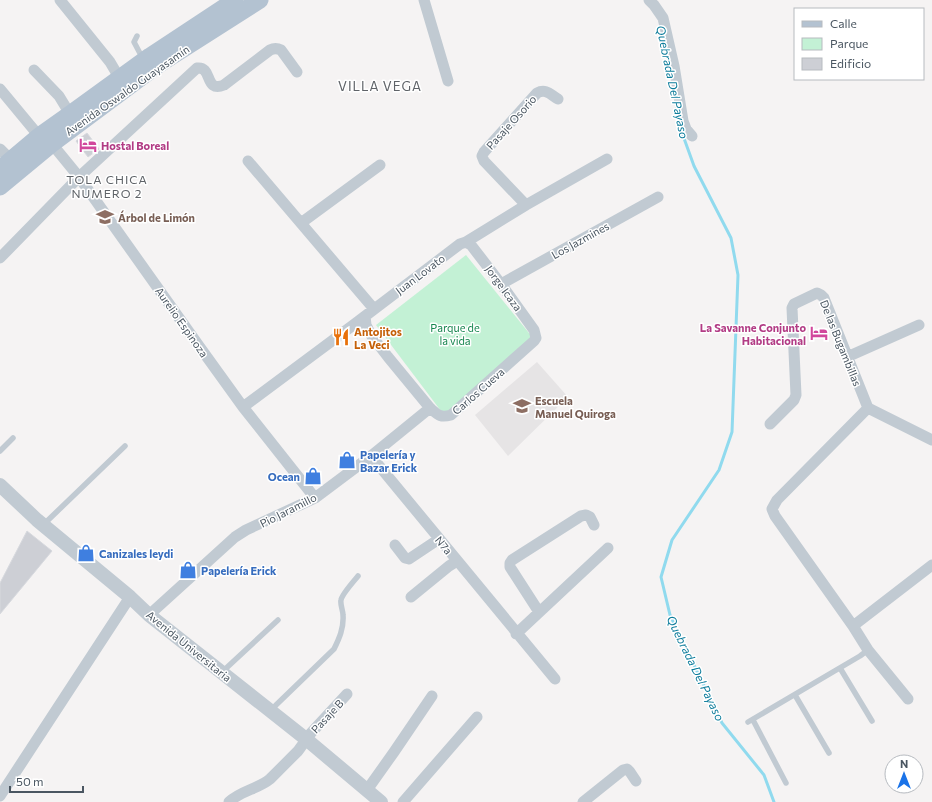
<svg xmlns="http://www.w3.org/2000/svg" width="932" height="802" font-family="Commissioner,sans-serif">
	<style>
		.education { fill: #e6e4e5 }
		.green { fill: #c3f1d5 }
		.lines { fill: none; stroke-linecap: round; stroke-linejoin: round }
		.stream { stroke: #90daee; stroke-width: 3 }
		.building { fill: #cdcfd5; stroke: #d7d9de }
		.service { stroke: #c1cad2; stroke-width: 5.5 }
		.minor { stroke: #c1cad2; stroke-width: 11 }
		.tertiary { stroke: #c1cad2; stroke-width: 14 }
		.primary { stroke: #b3c2d1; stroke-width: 17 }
		.labels { text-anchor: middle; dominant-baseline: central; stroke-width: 3; stroke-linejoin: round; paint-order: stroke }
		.street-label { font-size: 11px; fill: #4a5661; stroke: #fff }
		.hotel-label { font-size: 11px; font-weight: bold; fill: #b23c85; stroke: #fff; text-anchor: start }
		.education-label { font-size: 11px; font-weight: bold; fill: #785e54; stroke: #fff; text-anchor: start }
		.park-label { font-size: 11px; fill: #17864f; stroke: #fff }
		.food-label { font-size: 11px; font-weight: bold; fill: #c56008; stroke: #fff; text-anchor: start }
		.shop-label { font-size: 11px; font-weight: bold; fill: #366cbe; stroke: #fff; text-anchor: start }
		.water-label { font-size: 12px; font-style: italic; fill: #0c7c9b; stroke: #fff }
		.neighbourhood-label { font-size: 12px; letter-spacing: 1px; fill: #5f6368; stroke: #fff }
		.quarter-label { font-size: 13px; letter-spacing: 1px; fill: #5f6368; stroke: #fff }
	</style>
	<rect width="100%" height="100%" fill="#f5f3f3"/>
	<path class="education" d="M537 362 568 397 508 456 475 415Z"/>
	<path class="green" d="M466 255 533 338 444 415 376 325Z"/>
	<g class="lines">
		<path class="stream" d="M681 130 694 166 731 238 738 275 732 432 719 470 672 540 661 577 670 615 722 723 764 775 774 802"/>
	</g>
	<path class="building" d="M87 133 99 149 88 157 76 141Z
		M27 531 52 551 0 614V583Z"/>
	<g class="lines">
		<path class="service" d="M137 36 134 42 143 59
			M0 451 13 438
			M43 525 125 446
			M840 668 872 721
			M222 672 278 620
			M795 695 829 753
			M271 711 276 705 334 649C339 639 344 628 343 615 343 610 340 605 341 600 342 594 354 581 358 576
			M753 720 786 783
			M748 722 860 656 868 650"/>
		<path class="minor" d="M60 0 110 62 120 79
			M424 0 448 81
			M649 0 654 5 663 18 674 66 683 121 686 129 692 136
			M34 70 59 96 70 114
			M0 89 39 136
			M52 144 79 177 199 346 243 407 315 498
			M0 149 11 160
			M248 161 374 309
			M526 205 484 161 482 156 484 152 537 93C546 88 551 95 558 99
			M301 223 380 165
			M0 258 79 177 197 68C213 66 204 93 224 85L270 50C274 48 277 48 281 50L297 72
			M501 284 658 197
			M365 316 366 325 371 335 388 357 430 408C438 415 440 418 451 415L534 341 536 338 534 330 501 284 471 245 466 242
			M847 357 919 325
			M243 407 356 323 460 244 466 242 526 205 607 159
			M868 408 777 500 772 509 775 516 853 626 868 650 908 699
			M770 424 794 400 796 395 792 308 794 304 817 293 821 295 824 298 868 408 932 440
			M371 456 555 679
			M395 545 405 558 409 559 439 539
			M411 597 449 566 457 561
			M539 612 510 567V563L512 560 581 516 586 515 590 517 594 525
			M149 615 235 537 246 530 315 498 371 456 430 408
			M853 626 932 565
			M516 634 608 548
			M367 790 394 752 432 696
			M0 796 130 597
			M229 802C240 791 258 789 270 779L298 751 311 733 347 694
			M403 802 477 717
			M583 802 623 770 627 769 630 772 636 781"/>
		<path class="tertiary" d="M0 485 37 520 130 597 149 615 306 739 381 802"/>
		<path class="primary" d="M0 169 39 136 70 114 150 56 235 0
			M0 187 52 144 158 65 260 0"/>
	</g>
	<defs>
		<g id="hotel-bare" transform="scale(1.38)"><path d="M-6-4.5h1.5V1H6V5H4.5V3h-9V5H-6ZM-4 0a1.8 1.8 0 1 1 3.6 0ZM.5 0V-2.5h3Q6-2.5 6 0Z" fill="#d1479c" stroke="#fff" stroke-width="2.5" paint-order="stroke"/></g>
		<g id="school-bare" transform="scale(1.38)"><path d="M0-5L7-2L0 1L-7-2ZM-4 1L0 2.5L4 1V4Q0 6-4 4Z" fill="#8d6e63" stroke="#fff" stroke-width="2.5" paint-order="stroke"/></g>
		<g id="restaurant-bare" transform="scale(1.38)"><path d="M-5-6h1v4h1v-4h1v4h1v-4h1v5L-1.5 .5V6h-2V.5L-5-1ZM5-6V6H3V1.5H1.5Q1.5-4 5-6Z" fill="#e8710a" stroke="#fff" stroke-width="2.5" paint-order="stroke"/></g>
		<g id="shop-bare" transform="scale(1.38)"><path d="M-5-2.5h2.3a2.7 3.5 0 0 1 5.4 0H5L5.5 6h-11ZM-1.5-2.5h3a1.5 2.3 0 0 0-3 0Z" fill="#3f7fe0" stroke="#fff" stroke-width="2.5" paint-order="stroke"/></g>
	</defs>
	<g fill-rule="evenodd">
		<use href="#hotel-bare" x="88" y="145"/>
		<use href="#school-bare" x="105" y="217"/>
		<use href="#hotel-bare" x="819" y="333"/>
		<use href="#restaurant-bare" x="341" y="337"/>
		<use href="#school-bare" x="522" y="406"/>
		<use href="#shop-bare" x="347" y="460"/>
		<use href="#shop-bare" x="313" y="476"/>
		<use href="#shop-bare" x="86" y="553"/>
		<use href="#shop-bare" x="188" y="570"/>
	</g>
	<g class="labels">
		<g class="street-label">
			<text transform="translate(127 90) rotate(-35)">Avenida Oswaldo Guayasamín</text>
			<text transform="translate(511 122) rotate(-48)">Pasaje Osorio</text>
			<text transform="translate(580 240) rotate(-29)">Los Jazmines</text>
			<text transform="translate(420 274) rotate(-37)">Juan Lovato</text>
			<text transform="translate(504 288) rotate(54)">Jorge Icaza</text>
			<text transform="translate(182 322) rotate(55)">Aurelio Espinoza</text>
			<text transform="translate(841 343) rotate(68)">De las Bugambillas</text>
			<text transform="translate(478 391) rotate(-41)">Carlos Cueva</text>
			<text transform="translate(288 510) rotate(-27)">Pio Jaramillo</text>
			<text transform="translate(444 545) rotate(51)">N7a</text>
			<text transform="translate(189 646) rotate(39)">Avenida Universitaria</text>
			<text transform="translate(327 716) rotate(-47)">Pasaje B</text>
		</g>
		<g class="hotel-label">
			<text x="101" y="145">Hostal Boreal</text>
			<text x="806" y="327" text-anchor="end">La Savanne Conjunto<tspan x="806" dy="13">Habitacional</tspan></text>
		</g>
		<g class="education-label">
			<text x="118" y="217">Árbol de Limón</text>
			<text x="535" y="400">Escuela<tspan x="535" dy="13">Manuel Quiroga</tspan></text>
		</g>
		<g class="park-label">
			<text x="455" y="327">Parque de<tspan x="455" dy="13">la vida</tspan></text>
		</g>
		<g class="food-label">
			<text x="354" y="331">Antojitos<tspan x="354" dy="13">La Veci</tspan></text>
		</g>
		<g class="shop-label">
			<text x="360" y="454">Papelería y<tspan x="360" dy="13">Bazar Erick</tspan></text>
			<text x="300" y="476" text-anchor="end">Ocean</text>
			<text x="99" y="553">Canizales leydi</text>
			<text x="201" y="570">Papelería Erick</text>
		</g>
		<g class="water-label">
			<text transform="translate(673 82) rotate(78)">Quebrada Del Payaso</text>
			<text transform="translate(696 668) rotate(64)">Quebrada Del Payaso</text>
		</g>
		<g class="neighbourhood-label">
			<text x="107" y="179">TOLA CHICA<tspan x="107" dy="14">NUMERO 2</tspan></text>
		</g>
		<g class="quarter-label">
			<text x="380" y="86">VILLA VEGA</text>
		</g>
	</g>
	<rect x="794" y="8" width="130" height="72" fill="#ffffff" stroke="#b7bbc0"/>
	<rect x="802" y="21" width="20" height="6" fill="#b3c2d1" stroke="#b7bbc0"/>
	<text x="830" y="28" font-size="12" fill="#4a5661">Calle</text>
	<rect x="802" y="38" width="20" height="12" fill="#c3f1d5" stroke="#b7bbc0"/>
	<text x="830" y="48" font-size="12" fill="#4a5661">Parque</text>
	<rect x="802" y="58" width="20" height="12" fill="#cdcfd5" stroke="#b7bbc0"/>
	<text x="830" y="68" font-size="12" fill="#4a5661">Edificio</text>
	<g transform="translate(904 774)"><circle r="19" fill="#ffffff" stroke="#b7bbc0"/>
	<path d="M0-3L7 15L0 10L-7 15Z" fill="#1a73e8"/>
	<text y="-6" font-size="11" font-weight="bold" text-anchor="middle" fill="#4a5661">N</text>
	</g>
	<path d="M10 786v6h73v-6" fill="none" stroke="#4a5661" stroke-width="2"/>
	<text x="16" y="786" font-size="12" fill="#4a5661" stroke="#ffffff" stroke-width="3" paint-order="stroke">50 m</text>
</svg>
